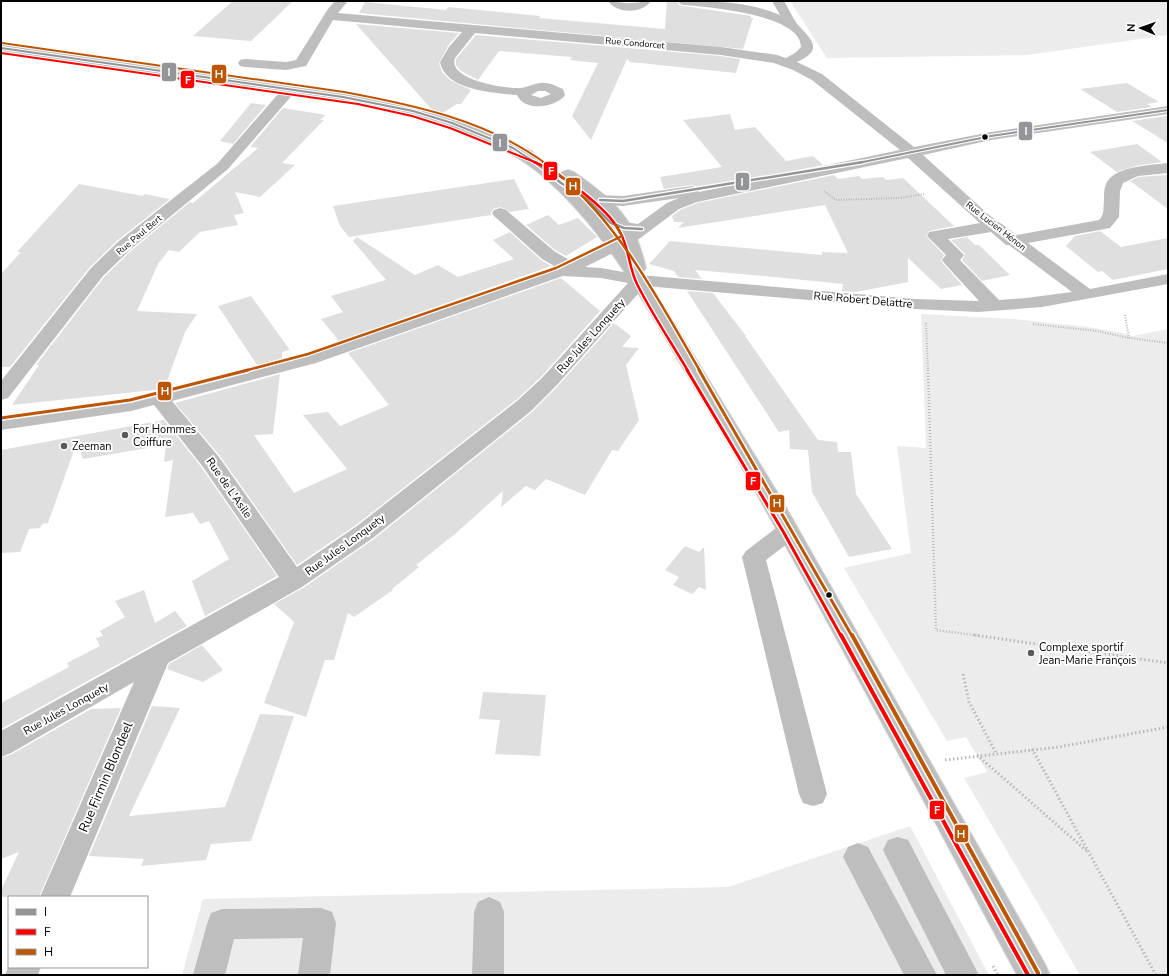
<svg xmlns="http://www.w3.org/2000/svg" width="1169" height="976" font-family="'Nunito Sans',sans-serif">
	<style>
		.green { fill: #ececec }
		.building { fill: #dfdfdf }
		.lines { fill: none; stroke-linecap: round; stroke-linejoin: round }
		.major-casing { stroke: #dbdbdb; stroke-width: 2 }
		.path-far2 { stroke: #b9b9b9; stroke-width: 2; stroke-dasharray: 1 1.5; stroke-linecap: butt }
		.path-far1 { stroke: #b9b9b9; stroke-width: 2.5; stroke-dasharray: 1 2; stroke-linecap: butt }
		.path { stroke: #b9b9b9; stroke-width: 3; stroke-dasharray: 1.5 2.5; stroke-linecap: butt }
		.minor { fill: #bebebe; fill-rule: evenodd }
		.major { fill: #bebebe; fill-rule: evenodd }
		.bus-1-far1-casing { stroke: #fff; stroke-width: 4 }
		.bus-1-casing { stroke: #fff; stroke-width: 5 }
		.bus-2-far3-casing { stroke: #fff; stroke-width: 4 }
		.bus-2-far2-casing { stroke: #fff; stroke-width: 5 }
		.bus-2-far1-casing { stroke: #fff; stroke-width: 6 }
		.bus-2-casing { stroke: #fff; stroke-width: 7 }
		.bus-3-far3-casing { stroke: #fff; stroke-width: 4 }
		.bus-3-far2-casing { stroke: #fff; stroke-width: 5 }
		.bus-3-far1-casing { stroke: #fff; stroke-width: 6 }
		.bus-3-casing { stroke: #fff; stroke-width: 7 }
		.bus-1-far1 { stroke: #939598; stroke-width: 2 }
		.bus-1 { stroke: #939598; stroke-width: 2.5 }
		.bus-2-far3 { stroke: #fe0000; stroke-width: 2 }
		.bus-2-far2 { stroke: #fe0000; stroke-width: 2.5 }
		.bus-2-far1 { stroke: #fe0000; stroke-width: 3 }
		.bus-2 { stroke: #fe0000; stroke-width: 4 }
		.bus-3-far3 { stroke: #be5504; stroke-width: 2 }
		.bus-3-far2 { stroke: #be5504; stroke-width: 2.5 }
		.bus-3-far1 { stroke: #be5504; stroke-width: 3 }
		.bus-3 { stroke: #be5504; stroke-width: 4 }
		.bus-dot { fill: #000; stroke: #fff; stroke-width: 1.5 }
		.poi-dot { fill: #595959; stroke: #fff; stroke-width: 1.5 }
		.labels { text-anchor: middle; dominant-baseline: central; stroke-width: 4; stroke-linejoin: round; paint-order: stroke }
		.far-street-label { font-size: 9px; fill: #000; stroke: #fff }
		.street-label { font-size: 11px; fill: #000; stroke: #fff }
		.poi-label { font-size: 11px; fill: #000; stroke: #fff; text-anchor: start }
		.near-street-label { font-size: 13px; fill: #000; stroke: #fff }
		.line-badge { stroke: #fff; stroke-width: 1.5 }
		.badge-label { font-size: 11px; text-anchor: middle; font-weight: bold; fill: #fff }
	</style>
	<rect width="100%" height="100%" fill="#fff"/>
	<path class="green" d="M790 1H1168V35L1027 55 827 58Z
		M921 314 1013 319 1088 327 1123 333 1132 336 1168 329V975H1080L964 778 987 772 966 737 947 741 844 568 911 553 897 446 926 448Z
		M910 826 989 975H182L203 899 728 887Z"/>
	<path class="building" d="M233 1H293L251 41 193 36Z
		M667 1H677L679 5 684 6 751 16V18H753L743 49 359 13 365 2 446 10 448 7 540 16 539 18 665 29Z
		M356 24 459 33 448 46 439 63 442 72 450 80 471 90 461 104H457L441 114 433 111Z
		M476 35 721 56 740 59 736 73 630 62 627 59 591 140 572 116 598 63 570 60 572 57 499 51 478 80 461 71 456 65V59Z
		M1127 83 1159 102 1147 104 1152 107 1117 112 1080 89Z
		M251 103 266 105 233 144 220 141Z
		M283 108 326 115 320 120H324L282 163 295 165 260 197 235 192 244 213 234 215 238 225 200 232 179 252 169 250 158 264 137 311 197 314 185 332 164 389 12 405 39 365H36L104 277 132 250 190 202 193 203 258 148 250 147Z
		M730 114 735 130 755 127 786 161 813 156 823 165 700 190 698 187 692 185 664 189 660 177 722 167 683 120Z
		M1167 116 1168 117V143L1132 121Z
		M1137 144 1162 162 1135 166 1117 172 1090 152Z
		M834 175 838 179 859 176 862 179 883 177 886 180 903 178 954 226 929 231 926 236 944 255 941 261 962 285 941 289 908 258V282L856 292 842 291 843 284 764 276 695 270 702 279 678 277 674 271 649 264 670 241 822 255V252L848 253 825 205 678 228 684 222H674L672 216 680 210 697 203Z
		M1168 175V209L1130 181 1138 177Z
		M514 179 529 209 510 212 500 207 493 209 491 212V215L349 237 340 226 333 206Z
		M79 184 143 196 144 194 170 199 118 240 90 267 10 367H1V274L21 252H17Z
		M548 215 559 225 578 218 597 237 566 256 555 250 526 225Z
		M1100 231 1121 247 1168 238V269L1113 280 1102 271 1098 272 1066 246 1075 236Z
		M510 232 541 260 551 266 339 341 321 319 343 312 331 296 386 280 353 241 357 237 415 275 438 265 458 277 514 259 493 240Z
		M967 237 975 245H979L1010 275 982 281 962 260 965 254 951 240Z
		M561 278 600 311 541 377 516 400 356 525 297 565 220 456 175 403 280 374 273 434 254 435 294 493 347 469 303 415 328 412 340 426 389 405 348 353Z
		M687 291 713 293 746 336H745L818 440 837 442 838 452H851L856 494 892 549 849 557 812 492 808 450 790 449 789 430 779 432Z
		M251 296 290 350 282 352V359L257 365 218 306Z
		M614 323 631 336 622 347 639 348 626 365 639 420 618 451 612 450 585 495 546 479 535 490 526 486 501 507 503 491 455 534 416 565 419 567 392 589 393 590 354 617 348 613 334 660H325L306 717 264 703 294 622 274 604 303 588 374 539 532 412 557 387Z
		M164 420 202 468 277 576 205 616 192 581 229 559 209 521 200 524 193 513 165 517 173 460 164 462 166 445 83 459 77 442 48 523 42 524 40 528 29 529 20 552 1 553V450Z
		M685 546 699 552 704 547 706 590 699 587 692 594 673 585 679 577 665 570Z
		M144 590 155 623 175 611 187 626 1 729V703L69 667 67 663 100 646 96 638 103 636 100 631 125 617 115 601Z
		M202 645 223 670 203 682 167 669 169 664Z
		M483 692 546 695 540 756 495 754 500 720 479 719Z
		M152 706 180 708 129 816 225 807 260 714 294 716 251 841 211 844 206 860 141 866 144 859 89 856Z
		M121 708 39 897H1V890L19 852 1 859V758L12 754 91 709Z"/>
	<g class="lines">
		<g class="major-casing">
			<path id="major" d="M1 44 374 98 418 108 457 120 532 151 534 155 561 176 562 172 568 170 574 172C614 200 635 218 646 268L643 272 779 495 1045 964 1050 975H1017C918 792 823 608 719 428 703 401 686 374 670 346 633 283 596 221 539 173 497 138 427 119 374 106L1 52ZM571 184C593 200 614 216 623 243L596 210Z"/>
		</g>
		<path class="path-far2" d="M824 191 836 200 900 198 925 194
			M1125 315 1129 338
			M926 323 928 371
			M1033 324 1097 331 1129 338 1168 343"/>
		<path class="path-far1" d="M928 370 936 630 981 636"/>
		<path class="path" d="M974 635 1168 663
			M963 674 969 702 996 753
			M1032 749 1156 975
			M977 755 1088 852
			M945 760 1059 747 1168 727
			M993 966 998 975"/>
		<path class="minor" d="M335 1H348L338 13 721 47 777 55 786 58 795 53 801 47C801 14 707 7 684 5L680 4 678 1C714 1 746 1 780 15L772 1H784C789 9 793 19 798 25 812 40 824 50 797 62L822 74 914 147 991 132 1168 106V114L991 140 923 155 989 215 1017 235 1099 220C1105 214 1103 208 1104 200 1104 194 1104 187 1107 182 1116 166 1152 165 1168 163V173L1138 176 1123 183 1120 191 1119 217 1110 228 1028 243 1090 289 1168 274V284L1042 307 978 312 915 309 645 286 556 386 531 411 373 538 302 587 168 663 70 897H40L134 682 11 753 1 757V731L279 577 203 467 154 405 131 411 1 430V416L131 399 302 355 556 267 542 259 494 216 492 213 494 210 500 208 506 210 554 251 571 261 625 233 606 226 578 200 555 186 553 183 555 180C568 176 584 189 594 197L600 195 623 196 692 186 698 188 699 192 900 150 812 80 793 70 774 63 721 55 475 33 455 58C447 80 506 89 521 88 530 87 536 82 545 83 552 83 557 87 563 89L565 95C556 108 524 112 517 95 493 93 445 90 440 62L449 47 462 32 333 20 306 66 286 70 245 67 240 66 238 63 240 60 245 59 286 62 296 60 328 9ZM538 91H545L551 94 541 98 531 95ZM908 158 980 223 935 231 929 232 927 236 946 255 942 260 945 264 979 301 915 299 640 275 601 268 585 267 635 242 679 209 697 202ZM679 198 667 203 638 224 624 222 603 205 623 206ZM991 232 1006 245H1009L1072 292 1026 298 999 300 960 260 964 255 948 239ZM563 276 601 278 628 283 542 378 517 401 357 526 297 567 219 457 172 401 316 363Z
			M608 1C616 1 624 4 631 3 638 3 644 1 651 1 642 14 617 14 608 1Z
			M290 85 295 86 297 89 295 92 228 169 131 249 103 276 8 398 1 400V381L91 268 119 241 218 163 285 86Z
			M788 523 796 525 799 531 796 537 766 560 827 794 823 803 813 806 803 803 799 794 742 557 746 551 780 525Z
			M898 837 908 840 979 975H946L883 850 888 840Z
			M858 843 868 847 937 975H904L843 857 848 847Z
			M489 897 500 902 504 912V975H472L474 912 478 902Z
			M321 908 332 912 336 923 330 975H298L303 938 234 939 225 975H193L207 924 211 913 222 909Z
			M9 965V967H41L38 975H5Z"/>
		<use href="#major" class="major"/>
		<g class="bus-1-far1-casing">
			<path id="bus-1-far1" d="M1 48 343 97 413 111 452 123 513 148 536 163
				M858 163 991 136 1168 110"/>
		</g>
		<g class="bus-1-casing">
			<path id="bus-1" d="M535 162 561 183 586 198 611 223 624 228 642 229
				M600 200 623 201 863 162"/>
		</g>
		<g class="bus-2-far3-casing">
			<path id="bus-2-far3" d="M1 53 358 104 412 116 450 128 537 163"/>
		</g>
		<g class="bus-2-far2-casing">
			<path id="bus-2-far2" d="M534 162C559 172 608 208 620 232 629 248 629 268 637 284 652 314 671 342 688 371"/>
		</g>
		<g class="bus-2-far1-casing">
			<path id="bus-2-far1" d="M687 370 784 533 841 636"/>
		</g>
		<g class="bus-2-casing">
			<path id="bus-2" d="M841 635 1028 975"/>
		</g>
		<g class="bus-3-far3-casing">
			<path id="bus-3-far3" d="M2 43 344 92C414 105 486 120 545 163"/>
		</g>
		<g class="bus-3-far2-casing">
			<path id="bus-3-far2" d="M543 162C615 214 656 296 700 371
				M244 371 308 354 556 268 622 236 615 224"/>
		</g>
		<g class="bus-3-far1-casing">
			<path id="bus-3-far1" d="M699 370 852 636
				M1 418 130 400 248 370"/>
		</g>
		<g class="bus-3-casing">
			<path id="bus-3" d="M852 635 1038 973"/>
		</g>
		<use href="#bus-1-far1" class="bus-1-far1"/>
		<use href="#bus-1" class="bus-1"/>
		<use href="#bus-2-far3" class="bus-2-far3"/>
		<use href="#bus-2-far2" class="bus-2-far2"/>
		<use href="#bus-2-far1" class="bus-2-far1"/>
		<use href="#bus-2" class="bus-2"/>
		<use href="#bus-3-far3" class="bus-3-far3"/>
		<use href="#bus-3-far2" class="bus-3-far2"/>
		<use href="#bus-3-far1" class="bus-3-far1"/>
		<use href="#bus-3" class="bus-3"/>
	</g>
	<g class="bus-dot">
		<circle cx="985" cy="137" r="3.5"/>
		<circle cx="829" cy="595" r="3.5"/>
	</g>
	<g class="poi-dot">
		<circle cx="125" cy="435" r="4"/>
		<circle cx="64" cy="446" r="4"/>
		<circle cx="1031" cy="653" r="4"/>
	</g>
	<g class="labels">
		<g class="far-street-label">
			<text transform="translate(635 43) rotate(5)">Rue Condorcet</text>
			<text transform="translate(996 226) rotate(38)">Rue Lucien Hénon</text>
			<text transform="translate(139 235) rotate(-40)">Rue Paul Bert</text>
		</g>
		<g class="street-label">
			<text transform="translate(863 300) rotate(5)">Rue Robert Delattre</text>
			<text transform="translate(591 336) rotate(-48)">Rue Jules Lonquety</text>
			<text transform="translate(229 488) rotate(55)">Rue de L'Asile</text>
			<text transform="translate(345 545) rotate(-36)">Rue Jules Lonquety</text>
			<text transform="translate(66 709) rotate(-29)">Rue Jules Lonquety</text>
		</g>
		<g class="poi-label">
			<text x="133" y="429">For Hommes<tspan x="133" dy="13">Coiffure</tspan></text>
			<text x="72" y="446">Zeeman</text>
			<text x="1039" y="647">Complexe sportif<tspan x="1039" dy="13">Jean-Marie François</tspan></text>
		</g>
		<g class="near-street-label">
			<text transform="translate(106 777) rotate(-67)">Rue Firmin Blondeel</text>
		</g>
	</g>
	<g class="line-badge">
		<rect x="161" y="62" width="16" height="20" rx="4" fill="#939598"/>
		<rect x="211" y="64" width="16" height="20" rx="4" fill="#be5504"/>
		<rect x="180" y="70" width="15" height="19" rx="4" fill="#fe0000"/>
		<rect x="1018" y="121" width="15" height="20" rx="4" fill="#939598"/>
		<rect x="492" y="133" width="16" height="19" rx="4" fill="#939598"/>
		<rect x="543" y="161" width="15" height="20" rx="4" fill="#fe0000"/>
		<rect x="735" y="172" width="15" height="19" rx="4" fill="#939598"/>
		<rect x="565" y="177" width="16" height="19" rx="4" fill="#be5504"/>
		<rect x="157" y="381" width="15" height="20" rx="4" fill="#be5504"/>
		<rect x="745" y="471" width="16" height="20" rx="4" fill="#fe0000"/>
		<rect x="769" y="494" width="16" height="19" rx="4" fill="#be5504"/>
		<rect x="929" y="800" width="16" height="20" rx="4" fill="#fe0000"/>
		<rect x="954" y="824" width="15" height="19" rx="4" fill="#be5504"/>
	</g>
	<g class="badge-label">
		<text x="169" y="76">I</text>
		<text x="219" y="78">H</text>
		<text x="188" y="84">F</text>
		<text x="1026" y="135">I</text>
		<text x="500" y="147">I</text>
		<text x="551" y="175">F</text>
		<text x="742" y="186">I</text>
		<text x="573" y="190">H</text>
		<text x="165" y="395">H</text>
		<text x="753" y="485">F</text>
		<text x="777" y="507">H</text>
		<text x="937" y="814">F</text>
		<text x="961" y="838">H</text>
	</g>
	<rect width="1169" height="976" fill="none" stroke="#000000" stroke-width="4"/>
	<rect x="8" y="896" width="140" height="72" fill="#ffffff" stroke="#999999"/>
	<rect x="16" y="909" width="20" height="6" fill="#939598" stroke="#999999"/>
	<text x="44" y="916" font-size="12" fill="#000000">I</text>
	<rect x="16" y="929" width="20" height="6" fill="#fe0000" stroke="#999999"/>
	<text x="44" y="936" font-size="12" fill="#000000">F</text>
	<rect x="16" y="949" width="20" height="6" fill="#be5504" stroke="#999999"/>
	<text x="44" y="956" font-size="12" fill="#000000">H</text>
	<g transform="translate(1141 28) rotate(272)" stroke="#ffffff" stroke-width="3" paint-order="stroke">
	<path d="M0-3L7 15L0 10L-7 15Z" fill="#000000"/>
	<text y="-6" font-size="11" font-weight="bold" text-anchor="middle" fill="#000000">N</text>
	</g>
</svg>
